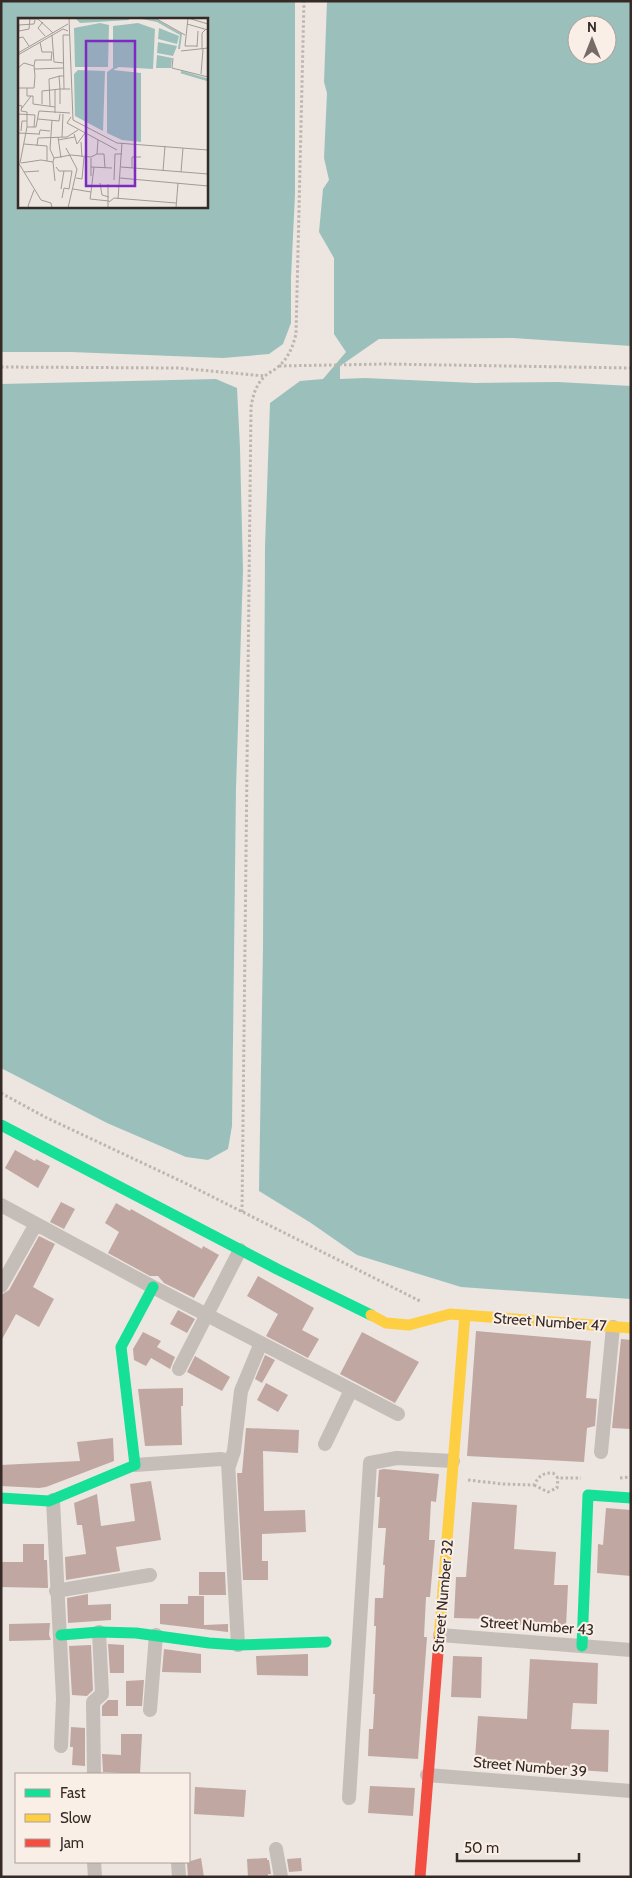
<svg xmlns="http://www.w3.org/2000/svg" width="632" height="1878" font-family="Cabin,sans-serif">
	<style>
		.water { fill: #9bc0bc; fill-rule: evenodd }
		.building { fill: #c0a7a1 }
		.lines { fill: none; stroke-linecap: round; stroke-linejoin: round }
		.path { stroke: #beb5b1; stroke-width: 3; stroke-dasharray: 2.5 2.5; stroke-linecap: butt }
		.street { stroke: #c5bdb8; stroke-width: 14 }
		.fast { stroke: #16e098; stroke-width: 11 }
		.slow { stroke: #ffcf43; stroke-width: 11 }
		.jam { stroke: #f24e42; stroke-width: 11 }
		.labels { text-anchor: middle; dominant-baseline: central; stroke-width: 4; stroke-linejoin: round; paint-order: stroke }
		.street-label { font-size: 15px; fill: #362a27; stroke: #faefe6 }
		.inset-river { fill: none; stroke: #9bc0bc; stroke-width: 2.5 }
		.inset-road { fill: none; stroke: #a39a96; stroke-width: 1 }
		.view { fill: #7b2cbf; fill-opacity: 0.15; stroke: #7b2cbf; stroke-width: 2.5 }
		.inset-edge { fill: none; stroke: #362a27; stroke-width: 2.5 }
	</style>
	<rect width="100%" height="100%" fill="#ece5e0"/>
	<path class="water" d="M1 1H295V194L291 278V323L283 344 269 354 223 358 71 352H1ZM19 19H206V206H19Z
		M327 1H631V346L513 338 379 339 340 366V379L365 378 475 383 558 382 631 386V1299L461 1287 357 1255 311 1223 259 1191 263 947 265 547 270 403 300 381 323 379 346 352 334 334V258L319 232 323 189 329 180 324 158 327 93 324 82ZM577 25H607V55H577Z
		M216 379 237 388 240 448 243 570 236 788 232 1126 228 1149 208 1160 186 1157 107 1123 1 1068V384Z"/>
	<path class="building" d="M15 1150 35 1161 36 1159 50 1166 38 1188 5 1168Z
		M61 1202 75 1209 64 1229 50 1222Z
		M116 1203 130 1211 131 1209 202 1249 203 1246 219 1255 194 1298 164 1283 158 1276H150L108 1253 119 1232 105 1223Z
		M39 1236 55 1244 33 1287 54 1299 39 1327 16 1314 1 1341V1295L9 1290Z
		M258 1276 314 1308 302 1330 319 1339 308 1358 266 1336 278 1314 247 1296Z
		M178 1310 195 1319 187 1333 170 1324Z
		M476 1331 591 1341 586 1398 597 1399 595 1426 587 1428 584 1462 467 1456Z
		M143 1332 161 1341 157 1347 175 1357 170 1369 151 1358 146 1366 134 1360 133 1349Z
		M362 1332 419 1362 395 1403 340 1374Z
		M621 1339 631 1340V1429L612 1428Z
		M265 1355 275 1360 262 1383 255 1379Z
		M195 1356 230 1377 222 1391 187 1372Z
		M266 1383 288 1395 278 1412 257 1400Z
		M183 1388V1406H181L182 1445 145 1446 138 1389Z
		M246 1428 299 1430 298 1453 263 1451 264 1511 305 1510 306 1532 262 1534V1561H268V1580H243L237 1473H242Z
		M113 1438 114 1461 46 1487 39 1488 1 1486V1465L80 1461 77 1442Z
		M384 1469 439 1474 436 1502 431 1501 429 1540H435L430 1597H426L424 1637H427L418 1759 368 1756 369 1729H373L375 1694H373L376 1626H374L375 1598H383L385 1565H383L386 1528H378L380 1497H377L379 1470Z
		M151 1481 161 1540 116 1547 120 1571 66 1580 65 1557 86 1554 82 1525H77L74 1503 97 1494 101 1526 135 1521 130 1484Z
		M472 1502 517 1505 514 1549 556 1552 554 1585H568L566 1627 490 1623 491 1619 454 1618 456 1577H466Z
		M606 1508 631 1510V1576L597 1573 598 1544 603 1545Z
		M23 1544H44V1560H47L48 1588 1 1587V1562H23Z
		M199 1572H225L226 1595H199Z
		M88 1594V1605L111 1604V1620L68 1623 67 1598Z
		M188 1596H204V1625L228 1624V1632L160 1624V1604H188Z
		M50 1623 49 1635 51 1640 9 1641V1624Z
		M108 1644 124 1645V1673H110Z
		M91 1645 93 1690 87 1696 72 1695 69 1646Z
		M164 1649 201 1654V1673L162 1672Z
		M308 1654V1676L257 1675 256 1656Z
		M453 1656 482 1657 481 1698 451 1697Z
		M530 1659 598 1663 597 1704 573 1703 571 1729 609 1730 608 1772 578 1770V1768L539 1765V1763L475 1759 478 1716 527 1719Z
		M144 1680 142 1706H126V1681Z
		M108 1700H118V1716H102V1706Z
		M71 1727 85 1728V1766L72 1765 73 1747H70Z
		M121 1734H142L140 1774 103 1772 102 1754 121 1755Z
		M370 1786 415 1788 413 1816 368 1813Z
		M195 1787 246 1790 244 1817 194 1814Z
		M201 1858 204 1877H188L187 1862Z
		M267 1858V1860H269L271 1874H268V1877H248L247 1859Z
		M301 1858 302 1871 289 1872 287 1859Z"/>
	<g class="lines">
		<path class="path" d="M279 366 385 364 631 368
			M1 367 178 368 265 376
			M1 1093 45 1117 185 1183 422 1302
			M242 1212 251 407C253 395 256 384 266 375 270 372 275 370 279 366 289 357 293 346 296 334L304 1
			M620 1478 631 1477
			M468 1480 503 1484 534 1485C539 1476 542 1473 553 1473L558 1478H581
			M534 1485 548 1492 557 1488 558 1478"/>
		<path class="street" d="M1 1205 153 1287 398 1414
			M1 1286 36 1224
			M179 1369 240 1250
			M325 1444 351 1390
			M601 1452 613 1327
			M135 1465 221 1459 226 1460 228 1462 238 1645
			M229 1466 234 1451 241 1391 261 1343
			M53 1500 63 1699 61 1746
			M56 1591 150 1575
			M440 1635 631 1650
			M150 1710 156 1635
			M94 1774 93 1702 102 1694 99 1632
			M427 1775 631 1791
			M349 1798 370 1463 397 1458 453 1461
			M276 1849 281 1877
			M94 1862 95 1877
			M178 1862 179 1877"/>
		<path class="fast" d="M1 1125 277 1269 371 1315
			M1 1498 49 1501 135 1465 121 1347 153 1287
			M61 1635 99 1632 136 1633 209 1643 238 1645 326 1642
			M582 1646 588 1495 631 1498"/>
		<path class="slow" d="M371 1315 386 1323 409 1325 450 1314 631 1328
			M439 1640 465 1315"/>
		<path class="jam" d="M420 1877 439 1640"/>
	</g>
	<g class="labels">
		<g class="street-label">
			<text transform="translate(550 1322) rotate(4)">Street Number 47</text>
			<text transform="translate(443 1596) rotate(-85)">Street Number 32</text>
			<text transform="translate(537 1626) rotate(4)">Street Number 43</text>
			<text transform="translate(530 1767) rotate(5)">Street Number 39</text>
		</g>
	</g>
	<g transform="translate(18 18)">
		<rect width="190" height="190" fill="#ece5e0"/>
		<path d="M136 0 164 16 162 31H160L162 17 139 4 124 1ZM58 1 111 0V2L62 5ZM82 5 91 7 90 49H57L56 10ZM120 5 137 11 135 51 101 49 95 52 123 55V124L104 122 89 115V54L95 50V8ZM141 10 161 18 159 26 140 21ZM140 24 159 28 155 38 139 35ZM139 37 154 40 153 50H138ZM60 52 87 53 85 113 57 98 56 56Z" fill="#9bc0bc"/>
		<path class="inset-river" d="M163 54 190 62"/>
		<path class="inset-road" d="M51 0 55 102 99 125 190 132M137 0 167 17M170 0 167 28H179M170 0 190 6M0 1H20L35 15M25 4 20 10 27 18M169 6 190 12M1 13 11 11 12 0M34 17 36 44 46 45M0 20 1 7 16 6 17 2M0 20 5 19 11 28M22 24 24 34H34L33 42M179 29 180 13M184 31V15L188 11M163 33 190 30M0 35 50 6M0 37 45 11 50 13M155 40 154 50 190 59M16 48 17 42H34M0 50 6 45 16 48 17 58 16 70H0M16 51 46 50M183 56 185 31M46 58H41L42 71H52M9 70V78H15V86L37 89V95M46 71 45 17H51M37 72V89M24 86V73L42 71V86M0 87 4 88 3 93 9 94V109M32 88 31 61 42 58M4 90 13 78M0 96 17 97 16 109M53 99 49 105 99 132M20 101 41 103 42 96M34 102 32 131 36 140M3 113 4 103H9M0 115 21 116M56 116 59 126 67 115M21 117 22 112 32 113M40 119 43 140M44 119 45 96M40 122 57 119M63 124 64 139M6 126 29 128V143M19 128 20 120 49 119 60 112M48 130 59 151 50 190M79 136H86L87 150M73 140V158M0 144 23 182 33 185 34 190M35 144 37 163M2 145 9 109H18L21 93 52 95M3 145 23 142 35 144 36 140 53 137 73 139 79 136 80 122M38 149 41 153H54L51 171M73 149 94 150M103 149 190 156M114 150V139H123M145 153 147 128M6 154 21 153M163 154 165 130M58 160 64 161 66 139M102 160 190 168M96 162 97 136H104M82 165 84 177 91 179M90 166V190M43 171 46 153M55 171 73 174 72 181 91 183M73 174 76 149M44 180 46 170 51 171M100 181 104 125M91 184 96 180 158 185M12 190 10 188 16 172M158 190 160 165"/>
		<path class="view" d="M68 23H117V168H68Z"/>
		<rect width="190" height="190" class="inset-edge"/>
	</g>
	<rect width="632" height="1878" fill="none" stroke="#362a27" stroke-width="5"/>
	<rect x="15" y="1773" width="175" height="90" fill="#faefe6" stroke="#aca09a"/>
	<rect x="25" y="1789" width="25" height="8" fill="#16e098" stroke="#aca09a"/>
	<text x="60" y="1798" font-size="15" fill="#362a27">Fast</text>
	<rect x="25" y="1814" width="25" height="8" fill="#ffcf43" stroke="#aca09a"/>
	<text x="60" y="1823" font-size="15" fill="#362a27">Slow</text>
	<rect x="25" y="1839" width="25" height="8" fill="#f24e42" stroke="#aca09a"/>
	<text x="60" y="1848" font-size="15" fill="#362a27">Jam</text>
	<g transform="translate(592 40)"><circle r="24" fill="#faefe6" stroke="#aca09a"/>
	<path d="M0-4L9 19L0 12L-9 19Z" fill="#766b68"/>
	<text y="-8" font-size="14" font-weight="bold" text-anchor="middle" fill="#362a27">N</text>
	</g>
	<path d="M457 1853v8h122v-8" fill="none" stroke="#362a27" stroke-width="2.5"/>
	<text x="464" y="1853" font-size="15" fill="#362a27" stroke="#faefe6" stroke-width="4" paint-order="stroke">50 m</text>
</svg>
